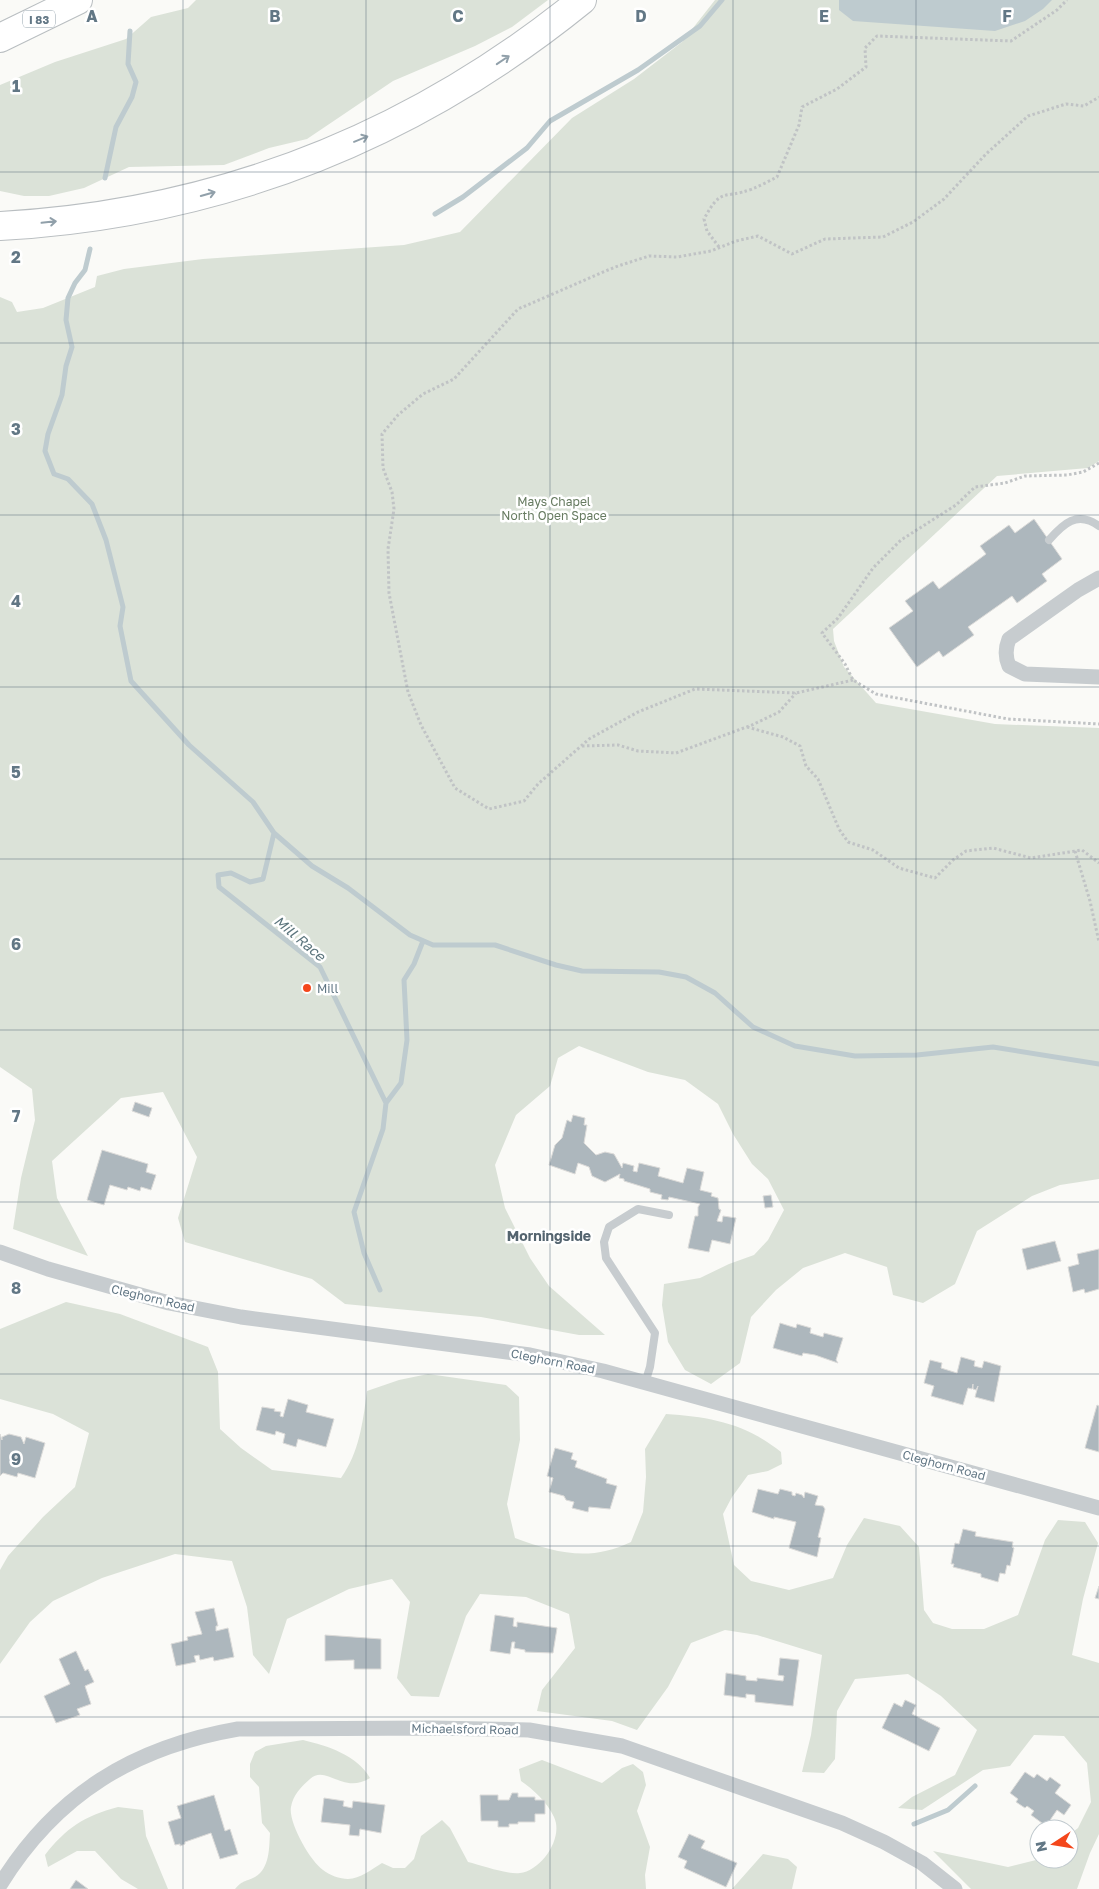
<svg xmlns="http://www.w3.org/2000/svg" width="1099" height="1889" font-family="'Golos Text',sans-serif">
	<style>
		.green { fill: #dbe2d8 }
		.water { fill: #becbcf }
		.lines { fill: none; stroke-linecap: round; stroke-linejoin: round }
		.stream { stroke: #becbcf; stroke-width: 5 }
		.building { fill: #adb7bd; stroke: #dcdbd9 }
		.highway-casing { stroke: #b9bec1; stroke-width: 30 }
		.path { stroke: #c0c3c5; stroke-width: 3; stroke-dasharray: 2.5 2.5; stroke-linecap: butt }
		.lane { stroke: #c7cccf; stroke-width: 8 }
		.street { stroke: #c7cccf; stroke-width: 15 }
		.highway { stroke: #fff; stroke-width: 28 }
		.oneway { stroke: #91a0aa }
		.grid { fill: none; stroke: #627785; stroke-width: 1; stroke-opacity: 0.55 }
		.poi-dot { fill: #f4471c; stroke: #fff; stroke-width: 2 }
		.labels { text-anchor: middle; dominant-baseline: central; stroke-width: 5; stroke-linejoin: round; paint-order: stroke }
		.shield { fill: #fff; stroke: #91a0aa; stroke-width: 1 }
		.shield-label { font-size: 11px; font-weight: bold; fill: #627785 }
		.park-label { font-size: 12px; fill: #677b61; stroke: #fff }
		.poi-label { font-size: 12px; fill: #627785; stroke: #fff; text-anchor: start }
		.street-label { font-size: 12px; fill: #627785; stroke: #fff }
		.water-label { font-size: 14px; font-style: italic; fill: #5d767e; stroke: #fff }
		.neighbourhood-label { font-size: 14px; font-weight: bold; fill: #54646f; stroke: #fff }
		.grid-label { font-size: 16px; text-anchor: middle; font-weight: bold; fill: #627785; stroke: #fff; stroke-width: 5; stroke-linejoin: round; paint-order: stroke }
	</style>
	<rect width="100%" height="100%" fill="#fafaf7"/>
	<path class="green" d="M196 0H548L512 27 475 46 393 81 307 139 269 148 224 165 129 167 84 188 49 196H24L0 191V85L55 62 126 39 151 17 188 8Z
		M715 0H1099V461L1088 468 997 476 833 629 834 641 844 667 876 703 995 724 1099 728V1179L1060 1185 1032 1196 977 1231 955 1284 923 1303 893 1295 887 1267 845 1253 803 1268 776 1290 751 1317 740 1363 711 1384 685 1370 668 1342 662 1305 664 1284 700 1278 729 1264 754 1255 768 1240 784 1210 768 1179 752 1164 733 1134 718 1104 685 1080 648 1072 579 1046 558 1058 550 1086 516 1115 495 1165 505 1208 530 1258 549 1286 605 1335H579L481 1317 345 1304 312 1279 185 1242 178 1218 197 1157 163 1092 121 1098 52 1161 57 1198 88 1256 13 1229 21 1178 35 1120 32 1089 0 1067V297L12 302 17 312 43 308 95 287 97 276 124 269 203 259 404 245 460 232 572 118 634 79 682 42Z
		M66 1302 120 1314 208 1347 218 1372 220 1429 241 1448 272 1470 341 1478C359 1453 363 1422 367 1391L399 1380 428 1374 506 1385 519 1397 520 1440 507 1504 515 1538C556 1553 590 1562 631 1542L643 1512 646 1477 645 1449 666 1414C710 1417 745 1423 781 1452L782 1464 768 1471 748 1475 732 1497 723 1514 734 1565 751 1581 789 1590 833 1578 847 1545 864 1518 900 1526 919 1547 924 1610 933 1623 952 1629H984L1018 1615 1045 1540 1058 1520 1085 1522 1098 1543 1083 1599 1072 1655 1099 1663V1834L1090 1853 1077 1889H971L933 1851 1008 1867 1040 1859H1069V1835L1078 1828 1091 1802 1087 1763 1064 1736 1034 1735 1010 1766 983 1770 922 1810 898 1808 912 1797 955 1775 977 1730 941 1696 908 1674 855 1679 837 1711 835 1759 824 1773 802 1772 811 1735 822 1655 757 1635 725 1630 691 1643 668 1687 637 1730 612 1721 537 1711 542 1690 575 1648 569 1614 526 1597 480 1594 466 1616 439 1697 411 1696 397 1678 410 1602 392 1579 349 1589 287 1619 269 1674 253 1655 247 1607 232 1561 175 1554 102 1578 53 1601 30 1622 0 1664V1570L8 1556 43 1517 75 1487 89 1433 53 1414 0 1399V1329Z
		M303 1740C328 1746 357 1755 370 1778 343 1795 326 1764 310 1779 301 1787 293 1795 291 1807 288 1822 310 1861 323 1870 329 1875 340 1879 348 1879 360 1879 372 1869 382 1863L393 1868H405L414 1859 421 1836 442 1820 450 1828 468 1862C481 1865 508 1875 520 1873 541 1871 564 1838 554 1817 547 1802 534 1790 521 1781L519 1769 542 1760 602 1783 622 1768 633 1764 643 1772 646 1785 637 1811 650 1847 645 1875 646 1889H235C244 1879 246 1882 255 1877 270 1868 269 1848 270 1833L262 1823 259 1787 250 1777V1764L255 1752 266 1746Z
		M118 1807 143 1810 146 1836 168 1889H138L121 1879 95 1851H77L48 1867 45 1855C66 1828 84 1816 118 1807Z
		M763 1854 788 1859 797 1867 792 1889H732Z"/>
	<path class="water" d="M839 0H1052L1043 9 1025 21 995 31 853 21 839 10Z"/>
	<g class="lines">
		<path class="stream" d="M105 178 116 127 132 97 136 82 128 64 130 31
			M435 214 463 197 527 148 550 121 638 70 700 26 722 0
			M90 249 85 270 75 283 68 298 66 320 72 347 66 366 62 395 48 434 45 451 54 474 68 479 92 504 106 540 123 607 120 626 131 681 189 745 253 802 274 833 312 866 348 888 410 935 433 945H495L556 965 582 971 659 972 686 977 715 993 753 1027 795 1046 855 1056 917 1055 993 1047 1099 1064
			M274 833 263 879 250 882 231 873 218 875 219 887 320 967 386 1103
			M380 1290 364 1253 354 1212 383 1129 386 1103 401 1083 407 1040 404 980 414 964 423 941
			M914 1824 948 1810 975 1786"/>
	</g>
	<path class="building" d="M1034 519 1062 559 1042 574 1047 581 1017 603 1012 596 968 627 974 635 943 657 939 651 917 667 889 628 913 611 905 601 933 581 939 589 986 554 980 546 1009 525 1015 533Z
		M135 1102 152 1108 149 1117 132 1111Z
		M573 1115 585 1118 584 1125H587L584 1143 596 1155 605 1152 614 1154 622 1168 623 1163 634 1166 633 1171 637 1172 639 1163 660 1168 658 1176 683 1183 687 1168 704 1172 700 1190 712 1193 711 1196 718 1198 719 1209 721 1210 717 1221 722 1222 723 1216 736 1218 730 1244 712 1240 709 1252 688 1248 695 1216H698V1207L700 1204 669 1197 668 1200 661 1199 662 1195 650 1192V1189L624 1181V1179L619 1178 620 1174 605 1182 592 1176 589 1167 578 1163 575 1174 549 1165 555 1145 562 1138 567 1120 571 1122Z
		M102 1150 148 1164 146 1172 156 1175 151 1190 141 1187 140 1191 128 1187 127 1190 110 1185 104 1205 87 1200Z
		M771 1195 773 1207 765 1208 763 1196Z
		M1055 1241 1061 1261 1027 1270 1022 1249Z
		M1099 1249V1289L1085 1293 1084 1289 1073 1292 1068 1267 1079 1264 1077 1254Z
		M780 1323 796 1328 797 1324 811 1328 810 1333 823 1337 824 1333 843 1338 836 1360 838 1363 815 1355 803 1353 802 1356 773 1348Z
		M961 1357 975 1361 974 1366 982 1368 984 1361 1001 1366 994 1402 975 1397 978 1386 976 1390 973 1389V1384L972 1389 968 1388 963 1405 931 1396 934 1386 924 1383 930 1360 942 1363 941 1368 957 1373Z
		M288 1399 308 1405 306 1412 334 1419 326 1447 298 1439 296 1447 283 1443 285 1434 276 1431 275 1435 256 1430 262 1407 275 1409 274 1411 281 1412 280 1416 283 1417Z
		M1097 1405 1099 1406V1452L1085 1448Z
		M0 1434 2 1440V1437L9 1434 21 1437 24 1444 26 1437 45 1443 35 1478 18 1473 17 1477 3 1473 0 1476Z
		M555 1448 573 1453 571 1459 577 1461 575 1467 607 1479 606 1483 617 1486 610 1509 589 1507 588 1512 572 1508 574 1502 566 1500 564 1496 549 1492 553 1478 547 1476Z
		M758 1489 778 1494 780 1489 792 1492V1495L795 1496 796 1493 802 1495 804 1498 805 1492 818 1496 815 1505 823 1506 825 1509 818 1537 821 1538 817 1557 789 1548 796 1522 774 1517V1519L752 1512Z
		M963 1529 976 1532 975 1536 1013 1542 1012 1547 1014 1548 1010 1566 1007 1565 1005 1574 1000 1573 998 1582 981 1577V1574L953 1567 954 1564H951L955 1543 959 1544Z
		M1099 1586V1599L1095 1598Z
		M214 1608 218 1626H216V1631L228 1628 234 1657 214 1661 213 1657 200 1660 199 1655 194 1656 196 1662 176 1666 171 1644 188 1640 187 1637 202 1634 195 1612Z
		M495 1615 514 1618 513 1626 517 1627V1622L557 1628 553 1653 525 1652V1650L514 1648 515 1642H512L510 1654 490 1651Z
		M325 1635 381 1639V1669H354V1660L325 1661Z
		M76 1651 85 1671 88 1669 94 1682 85 1686 91 1704 77 1709 80 1715 56 1723 44 1696 70 1684 59 1659Z
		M780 1658 799 1660 793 1706 755 1702V1695L746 1694V1698L724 1695 726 1673 746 1676V1680L757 1681V1678L783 1681 784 1676 778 1675Z
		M905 1700 916 1705 912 1714 940 1728 929 1751 882 1728 894 1703 902 1707Z
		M1025 1772 1034 1778 1037 1774 1047 1781 1050 1777 1061 1785 1055 1793 1071 1805 1064 1815 1057 1810 1046 1826 1031 1815 1034 1811 1027 1806 1025 1808 1016 1802 1018 1799 1010 1793Z
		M512 1793H518V1797H535V1800H545V1814H535V1822H518V1824H509V1827H498V1821H481L480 1795H498V1800H509Z
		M214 1795 225 1831 230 1829 238 1854 220 1859 211 1833 185 1842V1844L180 1846V1844L175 1845 168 1822 181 1818 177 1806Z
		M324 1798 344 1801 343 1806 352 1808 353 1801 385 1805 381 1833 360 1829 359 1836 349 1835 350 1825 321 1822Z
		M689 1834 705 1841 701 1848 737 1863 726 1887 684 1868 687 1861 678 1857Z
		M76 1880 88 1889H70Z"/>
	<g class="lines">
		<g class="highway-casing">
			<path id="highway" d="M0 38 78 0
				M0 226C219 214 412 138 582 0"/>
		</g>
		<path class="path" d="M719 247 707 231 704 219C722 186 723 200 752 189 760 186 769 181 777 177L799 125 802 107 837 89 866 67 865 48 877 36 1011 41 1057 10 1067 0
			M1099 463 1083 472 1067 475 1025 476 1005 483 975 487 956 505 901 540 873 568 838 618 822 633 845 664 853 680 876 694 1008 719 1099 724
			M853 680 796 693 695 689 638 712 589 739 538 784 524 801 489 809 455 788 421 725 408 692 389 593 388 549 394 509 392 492 383 468 382 434 398 415 423 394 454 379 518 309 615 267 649 256 677 257 711 251 736 241 758 236 792 254 825 239 883 237 913 222 944 199 986 154 1028 116 1066 104 1084 106 1099 97
			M747 727 783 737 800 746 806 766 818 779 839 829 848 842 873 850 899 868 935 878 953 860 966 851 993 848 1031 858 1082 850 1099 863
			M582 746 618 745 638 751 676 753 752 725 779 712 796 693
			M1075 851 1090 901 1099 942"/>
		<path class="lane" d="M1049 540C1063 524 1077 510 1099 526
			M645 1383 650 1367 655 1333 606 1258 604 1242 609 1227 638 1209 669 1215"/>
		<path class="street" d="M1099 578 1078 590 1009 639C1005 649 1005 657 1009 666L1025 674 1099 677
			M0 1252 48 1269 169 1303 241 1317 530 1355 603 1371 1099 1508
			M0 1885C56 1794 134 1747 238 1729L432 1728 529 1730 622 1746 842 1823 884 1842 922 1863 955 1889"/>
		<use href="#highway" class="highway"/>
	</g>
	<defs><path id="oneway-shaft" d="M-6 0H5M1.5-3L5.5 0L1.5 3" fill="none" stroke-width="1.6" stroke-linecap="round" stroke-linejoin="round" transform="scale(1.25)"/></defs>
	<g class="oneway">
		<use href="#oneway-shaft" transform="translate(503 60) rotate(-34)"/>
		<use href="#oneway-shaft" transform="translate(361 139) rotate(-22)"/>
		<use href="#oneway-shaft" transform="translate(208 194) rotate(-16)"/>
		<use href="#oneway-shaft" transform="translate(49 222) rotate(-6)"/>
	</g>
	<path class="grid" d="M183 0V1889M366 0V1889M550 0V1889M733 0V1889M916 0V1889M0 172H1099M0 343H1099M0 515H1099M0 687H1099M0 859H1099M0 1030H1099M0 1202H1099M0 1374H1099M0 1546H1099M0 1717H1099"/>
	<circle class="poi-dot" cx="307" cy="988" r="5"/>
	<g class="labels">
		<rect class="shield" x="23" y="10.5" width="32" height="17" rx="4"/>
		<g class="shield-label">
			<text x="39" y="19">I 83</text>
		</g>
		<g class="park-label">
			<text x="554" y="501">Mays Chapel<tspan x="554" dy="14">North Open Space</tspan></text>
		</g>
		<g class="poi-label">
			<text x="317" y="988">Mill</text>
		</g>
		<g class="street-label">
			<text transform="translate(153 1298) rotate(13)">Cleghorn Road</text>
			<text transform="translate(553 1361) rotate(11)">Cleghorn Road</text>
			<text transform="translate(944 1465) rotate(15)">Cleghorn Road</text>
			<text transform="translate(465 1729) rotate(1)">Michaelsford Road</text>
		</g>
		<g class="water-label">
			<text transform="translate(300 938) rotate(40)">Mill Race</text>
		</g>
		<g class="neighbourhood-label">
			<text x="549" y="1235">Morningside</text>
		</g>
	</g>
	<g class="grid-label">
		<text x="92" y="22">A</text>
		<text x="275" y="22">B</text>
		<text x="458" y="22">C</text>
		<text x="641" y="22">D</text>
		<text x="824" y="22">E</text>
		<text x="1007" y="22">F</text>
		<text x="16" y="92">1</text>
		<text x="16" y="263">2</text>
		<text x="16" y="435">3</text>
		<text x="16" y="607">4</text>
		<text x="16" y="778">5</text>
		<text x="16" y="950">6</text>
		<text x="16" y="1122">7</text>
		<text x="16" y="1294">8</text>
		<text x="16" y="1465">9</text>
	</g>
	<g transform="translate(1054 1844) rotate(258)"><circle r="24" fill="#ffffff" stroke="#c0c9ce"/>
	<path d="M0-4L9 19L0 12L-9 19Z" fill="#f4471c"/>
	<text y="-8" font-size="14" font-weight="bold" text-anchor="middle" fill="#627785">N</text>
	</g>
</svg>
